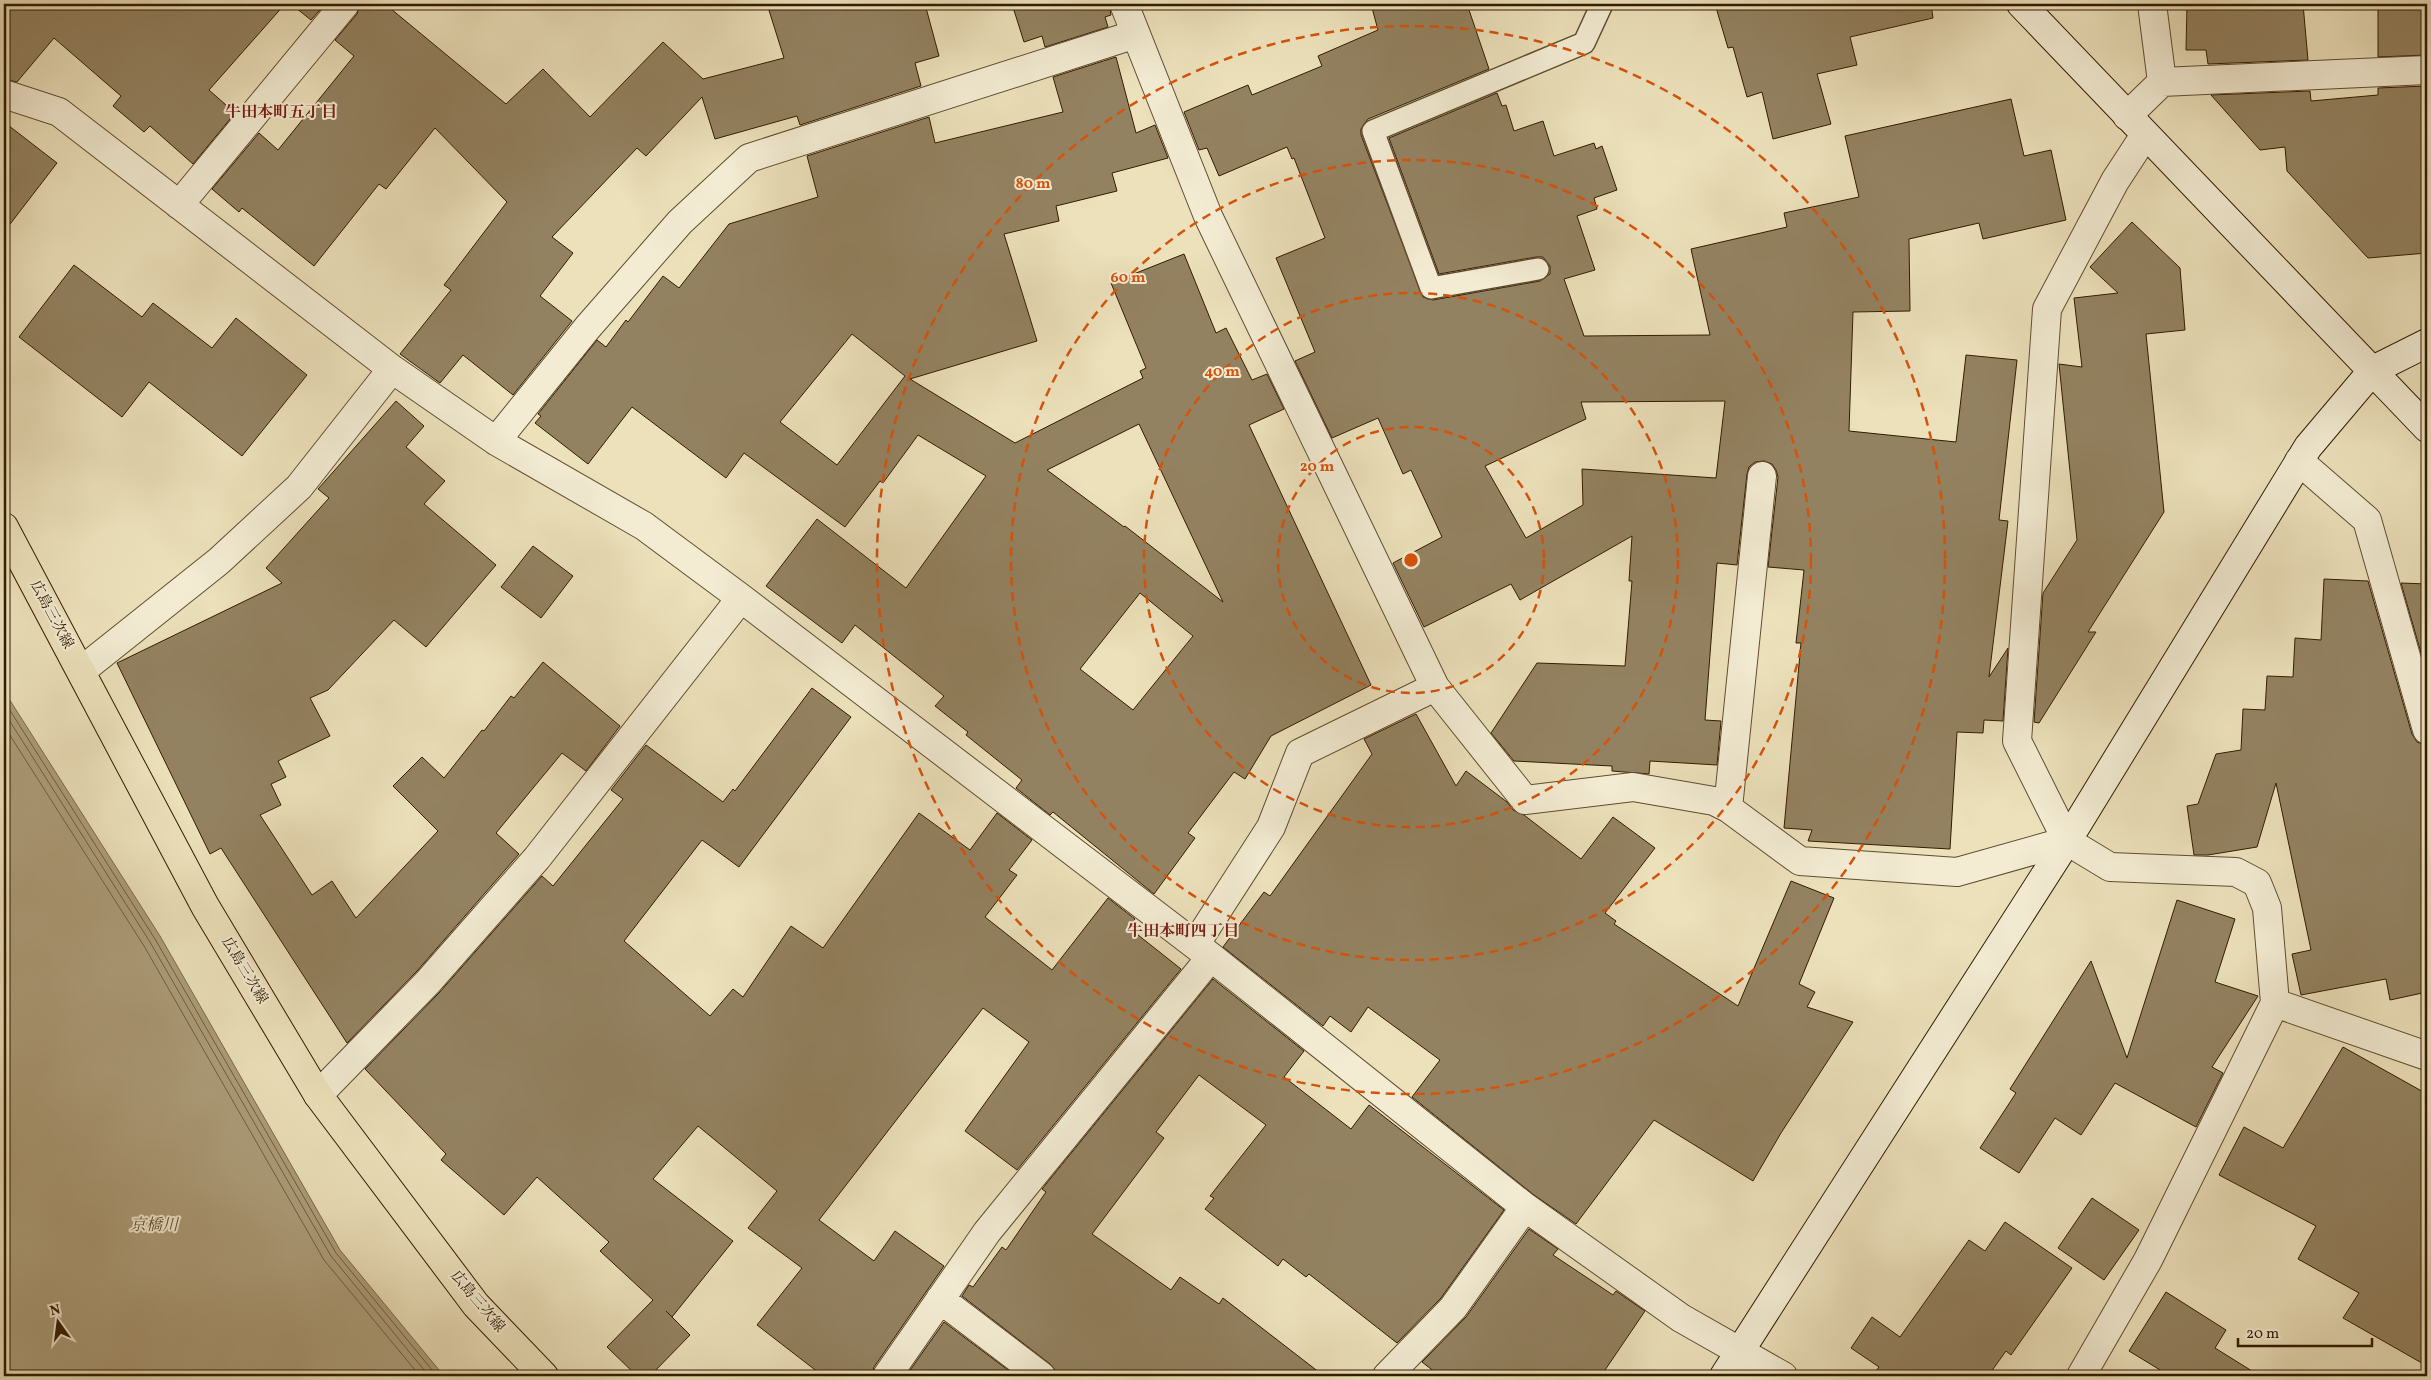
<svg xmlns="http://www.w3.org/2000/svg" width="2431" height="1380" font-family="Vollkorn,'Noto Serif JP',serif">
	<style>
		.water { fill: #ad9e7b; stroke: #7c6a4a }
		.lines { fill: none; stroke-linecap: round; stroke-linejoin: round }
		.shore { stroke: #705d3e; stroke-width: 1 }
		.building { fill: #938261; stroke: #321c00; fill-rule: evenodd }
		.lane-casing { stroke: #604d2f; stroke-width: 24 }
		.street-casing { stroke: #604d2f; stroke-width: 30 }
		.secondary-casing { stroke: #321c00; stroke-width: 30 }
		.primary-casing { stroke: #321c00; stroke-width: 30 }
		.lane { stroke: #f3ecd3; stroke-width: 21 }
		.street { stroke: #f3ecd3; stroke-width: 28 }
		.secondary { stroke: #f3ecd3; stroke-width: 28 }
		.primary { stroke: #ece1bb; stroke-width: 28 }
		.ring { fill: none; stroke: #d6530b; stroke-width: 2.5; stroke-dasharray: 9 6 }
		.labels { text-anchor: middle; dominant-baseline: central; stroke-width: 4; stroke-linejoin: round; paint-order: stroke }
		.street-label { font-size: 15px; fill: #321c00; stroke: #f3ecd3 }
		.neighbourhood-label { font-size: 16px; font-weight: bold; fill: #7a1f14; stroke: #f3ecd3 }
		.water-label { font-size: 16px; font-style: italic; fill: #635031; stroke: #f3ecd3 }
		.centre { fill: #d6530b; stroke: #f3ecd3; stroke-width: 2.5 }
		.ring-label { font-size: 15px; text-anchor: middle; font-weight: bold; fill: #d6530b; stroke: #f3ecd3; stroke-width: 4; stroke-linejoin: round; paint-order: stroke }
	</style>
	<rect width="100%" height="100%" fill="#ece1bb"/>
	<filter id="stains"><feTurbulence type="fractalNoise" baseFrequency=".004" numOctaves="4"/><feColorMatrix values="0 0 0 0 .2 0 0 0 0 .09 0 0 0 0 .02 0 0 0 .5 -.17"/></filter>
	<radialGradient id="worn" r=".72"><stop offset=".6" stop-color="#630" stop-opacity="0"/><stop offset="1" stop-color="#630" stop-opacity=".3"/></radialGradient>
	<path class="water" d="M4 691 160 936 340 1250 444 1376H4Z"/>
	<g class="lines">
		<path class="shore" d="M4 701 155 939 336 1253 437 1376
			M4 712 150 942 331 1256 429 1376
			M4 726 144 946 324 1260 420 1376"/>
	</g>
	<path class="building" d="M4 4H285L209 90 235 113 193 164 150 126 144 132 113 106 121 96 54 38 17 82 4 79Z
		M291 4H325L311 20Z
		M360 4H385L506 104 543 69 590 117 663 42 703 79 784 58 767 4H925L939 56 915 63 921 86 800 125 797 116 715 139 702 97 646 156 637 148 552 237 573 253 540 296 572 321 513 395 463 355 440 383 400 354 451 290 444 285 507 202 435 128 386 189 379 184 314 266 242 208 239 212 212 189 259 133 278 150 354 56 335 40 357 14Z
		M1012 4H1109L1111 15 1105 17 1108 27 1045 47 1042 36 1024 42Z
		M1371 4H1467L1489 69 1368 119 1361 129V135L1423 297 1433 300 1540 281 1550 274V266L1543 257H1536L1439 274 1389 138 1497 93 1502 106 1506 105 1514 131 1543 121 1554 156 1594 143 1596 149 1602 146 1617 190 1594 198 1597 209 1577 216 1595 270 1564 279 1584 336 1710 335 1691 249 1787 227 1784 213 1859 197 1845 136 2011 99 2024 156 2051 150 2066 220 1983 239 1979 223 1909 239 1910 311 1853 312 1849 431 1956 442 1966 355 2017 360 1999 520 2008 521 1989 677 2008 648 2003 721 1984 720 1983 733 1957 732 1950 849 1808 841 1812 830 1784 828 1801 643H1796L1804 570 1768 567 1778 477 1776 470 1772 464 1764 461 1755 462 1749 467 1747 474 1737 565 1717 563 1705 720 1721 721 1717 765 1650 761 1649 774 1612 771V766L1514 761 1491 733 1537 663 1625 666 1632 581H1629L1632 536 1520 600 1511 584 1424 627 1393 563 1442 537 1411 470 1403 474 1378 418 1332 438 1295 361 1315 352 1276 258 1325 238 1294 158 1292 159 1287 147 1219 176 1207 148 1199 150 1184 112 1248 85 1252 95 1322 66 1318 56 1378 30ZM1725 401 1716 478 1582 469 1583 505 1526 538 1485 466 1586 419 1581 402Z
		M1715 4H1931L1933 18 1850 37 1857 65 1817 74 1831 124 1773 139 1762 92 1747 97 1733 47 1728 48Z
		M2187 4H2303L2308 60 2208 64 2206 50H2186Z
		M2378 4H2427V55L2378 57Z
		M1116 57 1136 133 1155 125 1168 158 1112 173 1117 191 1056 206 1059 221 1004 234 1037 341 910 379 1015 443 1143 378 1140 371 1146 368 1111 283 1184 254 1216 333 1226 328 1252 380 1267 374 1284 409 1249 425 1371 685 1271 736 1245 779 1234 772 1188 833 1195 838 1154 894 1053 812 1050 815 1016 788 1022 780 966 735 968 732 935 706 944 696 855 625 842 643 766 586 817 519 906 588 986 476 918 435 883 483 880 481 845 527 744 453 726 478 632 407 588 464 535 423 541 416 538 414 597 340 606 347 626 320 628 322 663 276 679 288 729 224 818 197 807 156 929 117 935 143 1063 112 1053 77ZM852 334 905 376 837 465 780 422ZM1139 424 1223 602 1125 526 1124 527 1047 470ZM1140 593 1193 636 1133 710 1080 669Z
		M2427 86V253L2368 258 2287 171 2285 147 2260 150 2211 95 2310 91 2311 101 2378 95V88Z
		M4 122 57 163 4 232Z
		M2132 222 2180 268 2185 330 2146 334 2164 512 2088 632H2096L2039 723 2034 722 2043 593 2077 540 2059 364 2082 367 2074 298 2118 293 2090 267Z
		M74 265 142 317 153 303 212 348 236 318 307 375 242 456 149 382 122 417 19 337Z
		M396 401 424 426 406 447 445 481 424 504 496 565 426 647 394 620 328 690 310 698 330 736 278 761 286 777 271 784 281 805 260 815 312 895 332 881 356 918 438 831 393 786 422 757 444 778 482 730 484 731 511 696 514 698 543 662 620 726 586 771 562 753 496 833 519 854 417 971 347 1043 221 848 210 854 117 663 282 583 266 568 329 498 318 489Z
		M533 546 573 576 541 618 501 587Z
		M2324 579 2368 581 2412 734 2417 742 2427 745V992L2390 1000 2386 979 2301 995 2292 954 2311 950 2276 783 2257 847 2208 855H2194L2187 806 2198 804 2216 754 2241 750 2243 709 2265 710 2267 676 2293 677 2295 638 2321 640Z
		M2401 583 2427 584V674Z
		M812 688 851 717 739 867 702 840 624 941 710 1016 733 989 743 997 791 926 823 948 919 813 970 850 997 813 1032 840 1009 870 1017 875 985 917 1052 970 1108 898 1135 919 1128 927 1181 969 1017 1170 965 1131 1029 1042 983 1008 819 1220 874 1261 895 1231 944 1266 874 1367 872 1376H823L757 1325 802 1268 748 1228 777 1191 698 1126 653 1179 733 1241 672 1317 666 1311 690 1335 650 1376H637L607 1347 653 1300 600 1251 609 1242 537 1177 504 1215 441 1160 446 1154 365 1069 439 993 542 876 553 886 623 799 611 790 646 745 723 802 733 789 735 791Z
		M1416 714 1456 786 1466 771 1507 802 1513 810 1524 815 1581 859 1613 817 1655 848 1605 913 1616 921 1614 924 1738 1006 1791 881 1834 898 1799 984 1815 992 1807 1007 1853 1022 1781 1133 1753 1181 1654 1120 1576 1224 1534 1195 1412 1097 1440 1060 1368 1007 1351 1032 1330 1016 1323 1026 1223 947 1264 892 1270 896 1372 754 1364 739Z
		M2177 900 2235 919 2215 982 2258 996 2212 1067 2223 1073 2196 1127 2115 1083 2081 1135 2055 1118 2019 1173 1980 1148 2016 1093 2010 1089 2091 961 2127 1058Z
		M1213 979 1304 1051 1284 1077 1351 1129 1369 1105 1504 1210 1441 1298 1397 1343 1309 1274 1306 1277 1283 1259 1278 1266 1205 1209 1214 1198 1210 1196 1266 1125 1199 1075 1156 1132 1164 1138 1092 1234 1171 1290 1180 1277 1219 1304 1223 1298 1324 1376H1056L1055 1370 1050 1364 962 1296 969 1285 973 1287 1002 1247 1006 1250 1046 1192 1042 1189Z
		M2343 1047 2427 1094V1366L2343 1318 2359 1293 2298 1259 2316 1226 2219 1175 2244 1127 2283 1148Z
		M2092 1198 2139 1230 2104 1280 2058 1248Z
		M2005 1222 2072 1268 2011 1355 2006 1351 1988 1376H1872L1879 1367 1851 1348 1872 1317 1900 1337 1969 1240 1985 1251Z
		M1529 1229 1558 1249 1553 1255 1613 1295 1616 1291 1645 1311 1601 1376H1440L1422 1362 1466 1317Z
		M2166 1292 2226 1330 2215 1348 2260 1376H2170L2129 1351Z
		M944 1322 1016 1376H906Z"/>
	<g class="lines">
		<g class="lane-casing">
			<path id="lane" d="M1538 269 1431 288 1373 131 1584 43 1602 4"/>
		</g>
		<g class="street-casing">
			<path id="street" d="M1124 4 1208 216 1435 687 1525 800 1633 787 1714 801 1728 808 1800 861 1957 872 2067 841
				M2162 82 2427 70
				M4 94 59 112 392 369 496 441 644 526 741 598 1211 957 1525 1207 1681 1318 1783 1376
				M2127 116 2162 82 2152 4
				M2145 135 2115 181 2047 309 2017 741 2067 841 2110 867 2236 872 2257 883 2267 908 2275 1003 2427 1056
				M179 205 345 4
				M496 441 588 327 680 222 749 158 1136 34
				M2299 461 2367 520 2427 730
				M81 671 219 561 299 487 392 369
				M1728 808 1762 476
				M1195 945 1271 827 1300 753 1435 687
				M318 1095 428 982 537 858 741 598
				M940 1299 1041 1376
				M887 1376 987 1232 1211 957
				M1387 1376 1453 1308 1525 1207
				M2081 1376 2148 1260 2275 1003"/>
		</g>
		<g class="secondary-casing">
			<path id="secondary" d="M2021 4 2427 428
				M1724 1376 2067 841 2308 447 2373 370 2427 343"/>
		</g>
		<g class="primary-casing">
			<path id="primary" d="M4 527 205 906 318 1095 476 1305 544 1376"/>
		</g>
		<use href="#lane" class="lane"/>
		<use href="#street" class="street"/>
		<use href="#secondary" class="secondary"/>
		<use href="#primary" class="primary"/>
	</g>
	<g class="ring">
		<circle cx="1411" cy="560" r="133"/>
		<circle cx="1411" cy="560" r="267"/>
		<circle cx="1411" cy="560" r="400"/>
		<circle cx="1411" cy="560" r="534"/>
	</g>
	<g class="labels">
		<g class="street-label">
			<text transform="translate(51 615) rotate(62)">広島三次線</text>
			<text transform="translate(244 971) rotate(59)">広島三次線</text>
			<text transform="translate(477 1302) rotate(50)">広島三次線</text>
		</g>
		<g class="neighbourhood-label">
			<text x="281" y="113">牛田本町五丁目</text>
			<text x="1183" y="932">牛田本町四丁目</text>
		</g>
		<g class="water-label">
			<text x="154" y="1226">京橋川</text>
		</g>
	</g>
	<circle cx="1411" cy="560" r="8" class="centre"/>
	<g class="ring-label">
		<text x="1033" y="188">80 m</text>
		<text x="1128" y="282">60 m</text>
		<text x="1222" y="376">40 m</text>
		<text x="1317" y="471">20 m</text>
	</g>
	<rect width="2431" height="1380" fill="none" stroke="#ece1bb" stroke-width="20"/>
	<rect x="5" y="5" width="2421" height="1370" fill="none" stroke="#321c00" stroke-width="2.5"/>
	<rect x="10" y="10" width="2411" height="1360" fill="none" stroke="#321c00"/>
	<g transform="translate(58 1322) rotate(346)" stroke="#f3ecd3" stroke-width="4" paint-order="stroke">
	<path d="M0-4L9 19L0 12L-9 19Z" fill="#321c00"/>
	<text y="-8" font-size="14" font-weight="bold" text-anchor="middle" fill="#321c00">N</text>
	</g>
	<path d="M2238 1338v8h134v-8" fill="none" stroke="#321c00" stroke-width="2.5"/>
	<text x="2246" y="1338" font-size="15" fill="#321c00" stroke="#f3ecd3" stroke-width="4" paint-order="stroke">20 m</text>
	<rect width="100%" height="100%" filter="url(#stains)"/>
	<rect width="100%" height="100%" fill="url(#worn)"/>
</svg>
